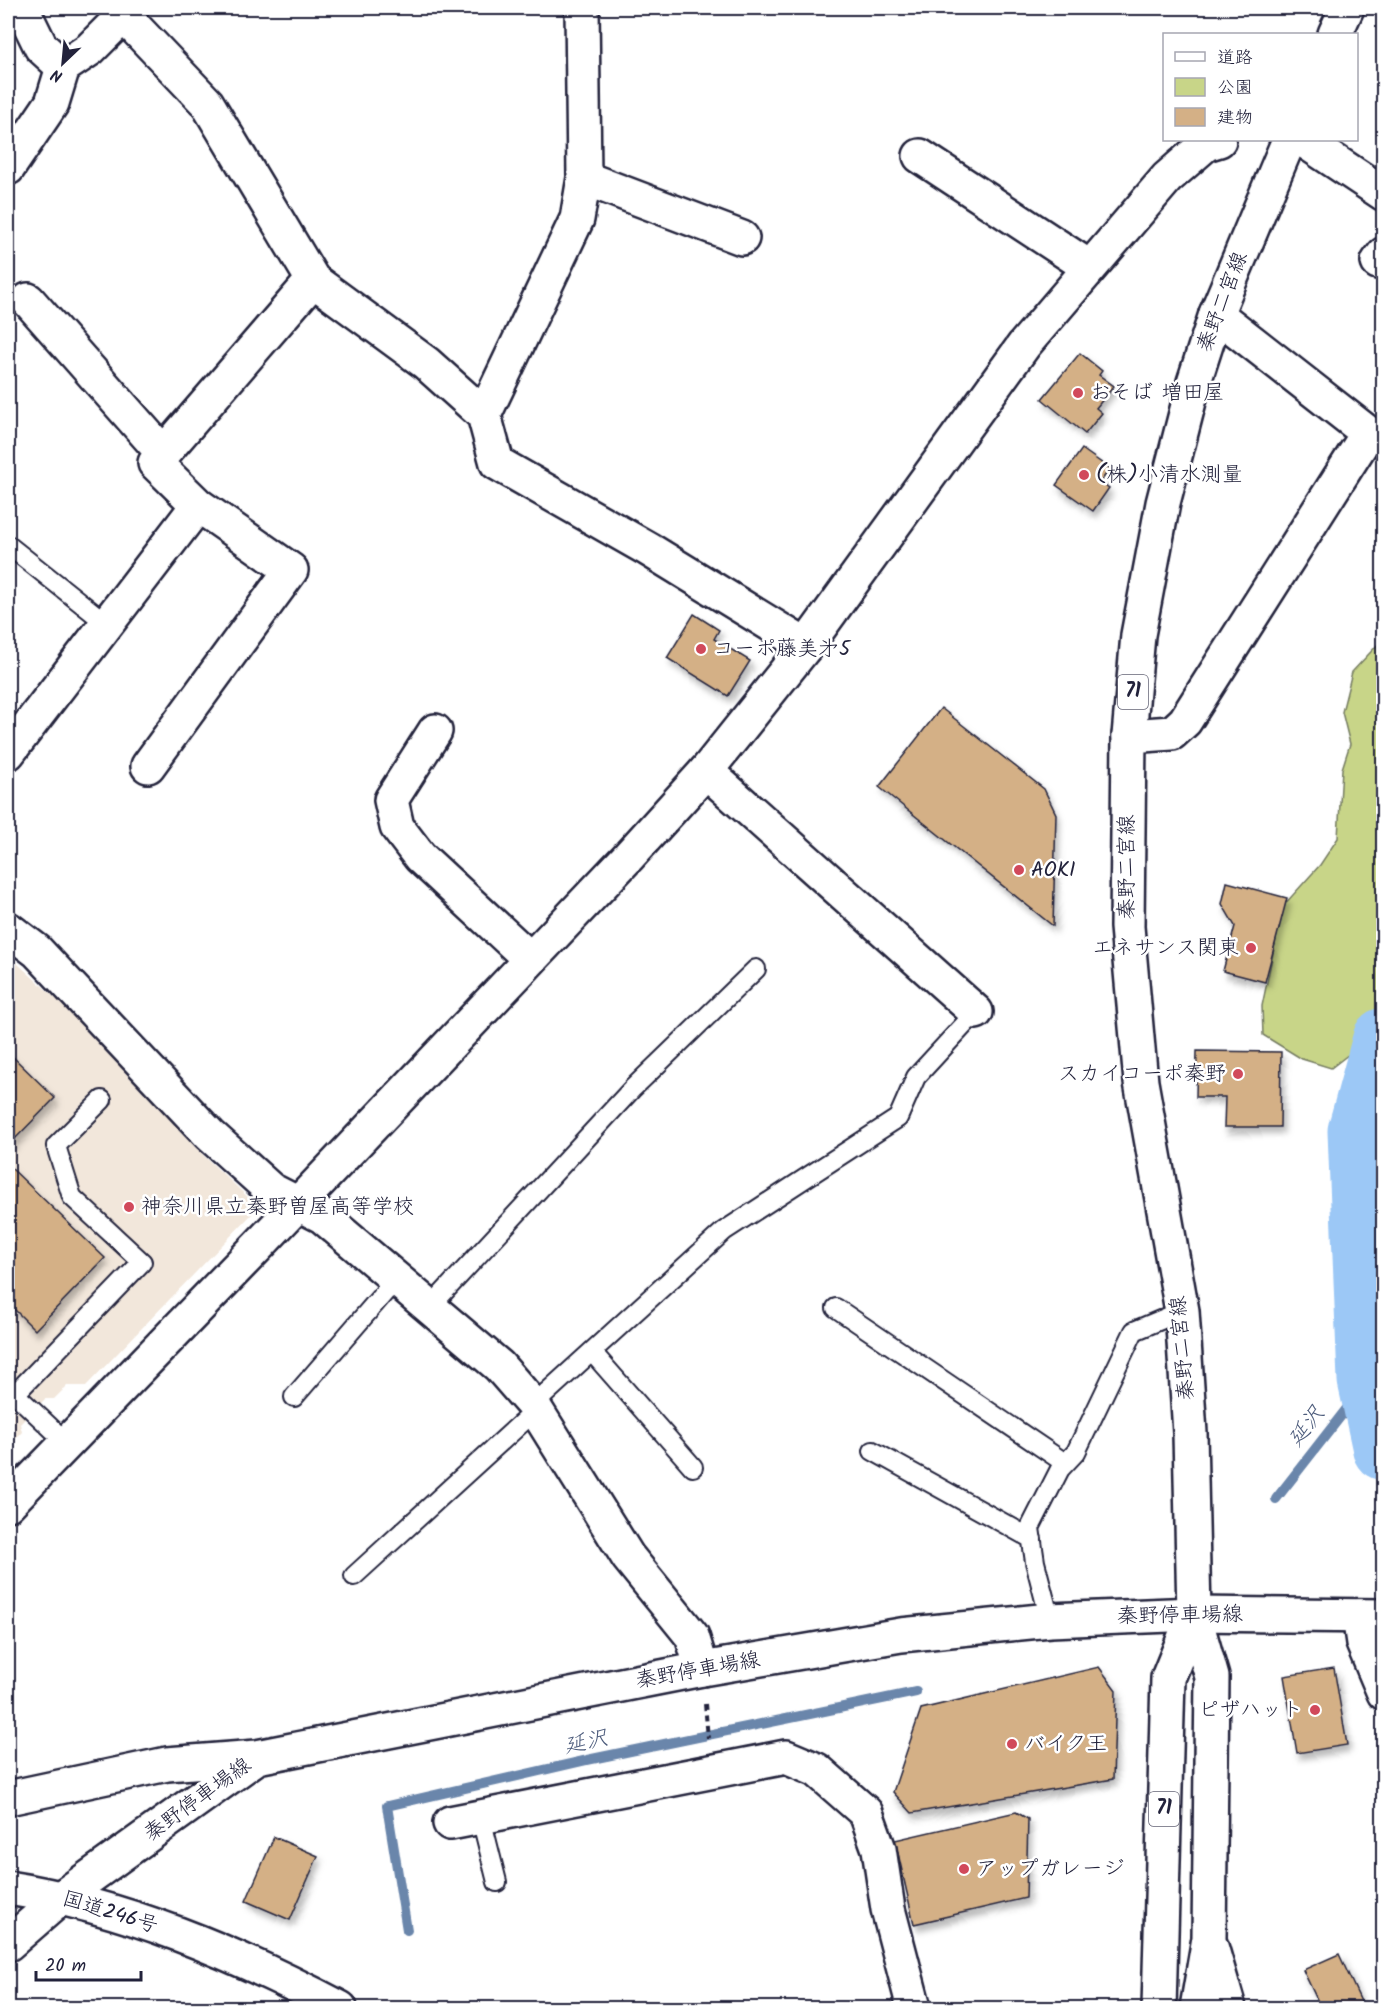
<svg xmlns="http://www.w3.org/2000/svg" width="1391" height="2016" font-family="Kalam,'Klee One',sans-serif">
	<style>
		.built { fill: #f2e7db }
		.green { fill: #c8d588; stroke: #757c62; stroke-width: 1.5 }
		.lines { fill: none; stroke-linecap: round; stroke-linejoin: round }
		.stream { stroke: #6b86ab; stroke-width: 10 }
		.river { stroke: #9cc8f6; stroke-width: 63 }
		.building { fill: #d4b086; stroke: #22223b; stroke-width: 1.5; filter: url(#shadow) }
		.service-casing { stroke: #22223b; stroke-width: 22 }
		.minor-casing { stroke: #22223b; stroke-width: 38 }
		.tertiary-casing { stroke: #22223b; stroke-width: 38 }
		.secondary-casing { stroke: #22223b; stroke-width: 38 }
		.primary-casing { stroke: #22223b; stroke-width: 38 }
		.trunk-casing { stroke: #22223b; stroke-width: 38 }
		.path { stroke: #22223b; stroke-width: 4; stroke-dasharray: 6 4.5; stroke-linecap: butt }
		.service { stroke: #fff; stroke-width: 18 }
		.minor { stroke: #fff; stroke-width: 33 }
		.tertiary { stroke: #fff; stroke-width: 33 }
		.secondary { stroke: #fff; stroke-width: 33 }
		.primary { stroke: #fff; stroke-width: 33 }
		.trunk { stroke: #fff; stroke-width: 33 }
		.poi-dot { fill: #d1495b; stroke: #fff; stroke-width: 2 }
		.labels { text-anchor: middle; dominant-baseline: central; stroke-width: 5; stroke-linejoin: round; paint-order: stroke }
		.shield { fill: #fff; stroke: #646476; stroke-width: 1.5 }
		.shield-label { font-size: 20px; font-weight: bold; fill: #22223b }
		.street-label { font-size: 21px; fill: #22223b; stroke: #fff }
		.poi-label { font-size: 21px; fill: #22223b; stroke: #fff; text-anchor: start }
		.water-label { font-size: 22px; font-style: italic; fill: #4d5c7c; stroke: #fff }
	</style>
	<defs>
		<filter id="shadow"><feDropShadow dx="3.5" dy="6" stdDeviation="3" flood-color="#0004"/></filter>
	</defs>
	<rect width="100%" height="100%" fill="#fff"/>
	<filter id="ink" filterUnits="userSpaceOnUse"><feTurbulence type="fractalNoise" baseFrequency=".0167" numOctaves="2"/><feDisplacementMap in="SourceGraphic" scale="12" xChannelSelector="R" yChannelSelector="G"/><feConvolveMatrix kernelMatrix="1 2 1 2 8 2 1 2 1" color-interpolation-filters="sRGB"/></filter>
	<g filter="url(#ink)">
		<path class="built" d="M8 955 62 1004 205 1157 251 1200 252 1214 86 1386H67L54 1399H45L20 1424 22 1432 8 1447V1466Z"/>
		<path class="green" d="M1383 639 1384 992 1382 1003 1358 1047 1331 1068 1302 1059 1263 1035 1262 1006 1283 906 1320 865 1338 838 1342 769 1350 744 1342 712 1352 672Z"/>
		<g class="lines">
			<path class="stream" d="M1276 1499 1369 1380
				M407 1930 387 1806 587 1760 916 1692"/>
			<path class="river" d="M1384 1039 1359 1131 1369 1380 1384 1449"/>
		</g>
		<path class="building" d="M1080 353 1102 371 1099 375 1114 386 1096 408 1102 413 1085 434 1042 399Z
			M1082 449 1110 469 1100 482 1109 488 1093 511 1056 485Z
			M694 614 719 630 714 639 750 661 728 696 667 658Z
			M941 708 1044 789 1056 814 1053 926 879 787Z
			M1227 882 1287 898 1265 982 1223 971 1235 926 1222 904Z
			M1197 1051 1281 1052 1280 1127H1224L1225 1097H1196Z
			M8 1052 55 1098 8 1146Z
			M8 1165 105 1258 35 1330 8 1303Z
			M1099 1667 1116 1690 1113 1779 912 1813 893 1792 921 1709Z
			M1334 1668 1347 1745 1297 1753 1284 1676Z
			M1016 1812 1028 1819 1026 1898 914 1924 895 1840Z
			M274 1837 318 1856 290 1920 246 1901Z
			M1339 1954 1364 2008H1321L1303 1970Z"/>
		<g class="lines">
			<g class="service-casing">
				<path id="service" d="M8 545 106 623
					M431 1306 633 1088 756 969
					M836 1308 1065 1463
					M592 1352 693 1467
					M294 1397 397 1278
					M67 1443 15 1394 142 1262 72 1197 56 1146 102 1100
					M873 1451 1032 1539
					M354 1576 527 1418 533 1405 724 1231 898 1118 916 1077 976 1012
					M1050 1620 1035 1562 1030 1528 1060 1469 1076 1452 1134 1331 1182 1311
					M481 1818 497 1882"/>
			</g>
			<g class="minor-casing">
				<path id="minor" d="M22 8 41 47 63 67
					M123 15 207 103 313 280 426 363 484 415 497 463 648 549 806 646
					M1303 140 1384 194
					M920 156 1089 267
					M8 168 52 103 63 67 90 49 131 8
					M584 178 742 238
					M1378 262 1384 254
					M28 300 163 453
					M484 415 577 219 584 178 582 8
					M435 731 391 800 397 827 420 857 529 958
					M1129 736 1172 733 1185 721 1368 433 1216 314
					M8 753 198 505
					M148 766 291 570 198 505 155 463 313 280
					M706 771 976 1012
					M8 929 37 951 210 1135 271 1190 322 1216 499 1366 533 1405 628 1557 692 1636 702 1669
					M1359 1616 1363 1643 1384 1693
					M450 1823 786 1757 817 1770 866 1813 879 1849 888 1909 914 2008"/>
			</g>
			<g class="tertiary-casing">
				<path id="tertiary" d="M8 1504 259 1245 628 857 706 771 806 646 1024 345 1167 178 1206 144 1219 140"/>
			</g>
			<g class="secondary-casing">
				<path id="secondary" d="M8 1798 167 1764 257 1757
					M62 1897 257 1757 702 1669 901 1635 1050 1620 1194 1614 1384 1616"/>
			</g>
			<g class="primary-casing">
				<path id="primary" d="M1335 34 1347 8
					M8 1944 62 1897
					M1211 1946 1229 2008
					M1159 2008 1168 1678 1194 1614
					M1197 2008 1209 1938 1212 1677 1194 1614 1190 1433 1182 1311 1141 1082 1127 927 1129 736 1138 635 1163 503 1194 382 1216 314 1289 140"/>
			</g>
			<g class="trunk-casing">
				<path id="trunk" d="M8 1888C125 1906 235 1953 340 2008"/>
			</g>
			<path class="path" d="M705 1704 708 1738"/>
			<use href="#service" class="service"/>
			<use href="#minor" class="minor"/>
			<use href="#tertiary" class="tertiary"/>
			<use href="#secondary" class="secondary"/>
			<use href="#primary" class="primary"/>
			<use href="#trunk" class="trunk"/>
		</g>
	</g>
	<g class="poi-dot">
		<circle cx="1078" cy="393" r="6"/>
		<circle cx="1084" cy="475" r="6"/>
		<circle cx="701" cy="649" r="6"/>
		<circle cx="1019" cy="870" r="6"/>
		<circle cx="1251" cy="948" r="6"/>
		<circle cx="1238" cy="1074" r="6"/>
		<circle cx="129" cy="1207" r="6"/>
		<circle cx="1315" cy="1710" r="6"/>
		<circle cx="1012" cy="1744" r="6"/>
		<circle cx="964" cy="1869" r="6"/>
	</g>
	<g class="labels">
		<g class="shield">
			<rect x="1118" y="675" width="30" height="34" rx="4.5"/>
			<rect x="1149" y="1792" width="30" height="34" rx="4.5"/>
		</g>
		<g class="shield-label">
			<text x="1133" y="692">71</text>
			<text x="1164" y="1809">71</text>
		</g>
		<g class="street-label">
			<text transform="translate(1223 302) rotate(-69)">秦野二宮線</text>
			<text transform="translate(1127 867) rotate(-90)">秦野二宮線</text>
			<text transform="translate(1183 1348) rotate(-95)">秦野二宮線</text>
			<text transform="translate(1180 1616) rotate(-1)">秦野停車場線</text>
			<text transform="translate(698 1671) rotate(-10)">秦野停車場線</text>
			<text transform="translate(198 1800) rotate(-36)">秦野停車場線</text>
			<text transform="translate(110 1913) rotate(17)">国道246号</text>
		</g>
		<g class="poi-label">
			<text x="1090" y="393">おそば 増田屋</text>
			<text x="1096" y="475">(株)小清水測量</text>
			<text x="713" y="649">コーポ藤美㐧5</text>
			<text x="1031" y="870">AOKI</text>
			<text x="1239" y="948" text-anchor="end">エネサンス関東</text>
			<text x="1226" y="1074" text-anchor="end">スカイコーポ秦野</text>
			<text x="141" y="1207">神奈川県立秦野曽屋高等学校</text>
			<text x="1303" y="1710" text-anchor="end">ピザハット</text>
			<text x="1024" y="1744">バイク王</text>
			<text x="976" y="1869">アップガレージ</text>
		</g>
		<g class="water-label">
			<text transform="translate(1307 1427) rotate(-52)">延沢</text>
			<text transform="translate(586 1743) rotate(-12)">延沢</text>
		</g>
	</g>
	<rect width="1391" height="2016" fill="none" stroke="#fff" stroke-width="30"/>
	<rect x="15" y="15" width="1361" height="1986" fill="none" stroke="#22223b" stroke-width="2" filter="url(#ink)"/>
	<rect x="1163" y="33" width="195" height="108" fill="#ffffff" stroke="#a7a7b1" stroke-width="1.5"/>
	<rect x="1175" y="52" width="30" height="9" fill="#ffffff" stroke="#a7a7b1" stroke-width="1.5"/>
	<text x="1217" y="63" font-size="18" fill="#22223b">道路</text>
	<rect x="1175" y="78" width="30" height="18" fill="#c8d588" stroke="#a7a7b1" stroke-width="1.5"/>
	<text x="1217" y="93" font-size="18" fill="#22223b">公園</text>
	<rect x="1175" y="108" width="30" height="18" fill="#d4b086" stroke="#a7a7b1" stroke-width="1.5"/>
	<text x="1217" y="123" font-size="18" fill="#22223b">建物</text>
	<g transform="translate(63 63) rotate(206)" stroke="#ffffff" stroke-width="4.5" paint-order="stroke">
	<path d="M0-4.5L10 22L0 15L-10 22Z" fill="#22223b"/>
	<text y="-9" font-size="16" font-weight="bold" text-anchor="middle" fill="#22223b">N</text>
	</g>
	<path d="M36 1971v9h105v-9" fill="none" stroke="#22223b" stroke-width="3"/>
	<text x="45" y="1971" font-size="18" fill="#22223b" stroke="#ffffff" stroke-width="4.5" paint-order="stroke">20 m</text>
</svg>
